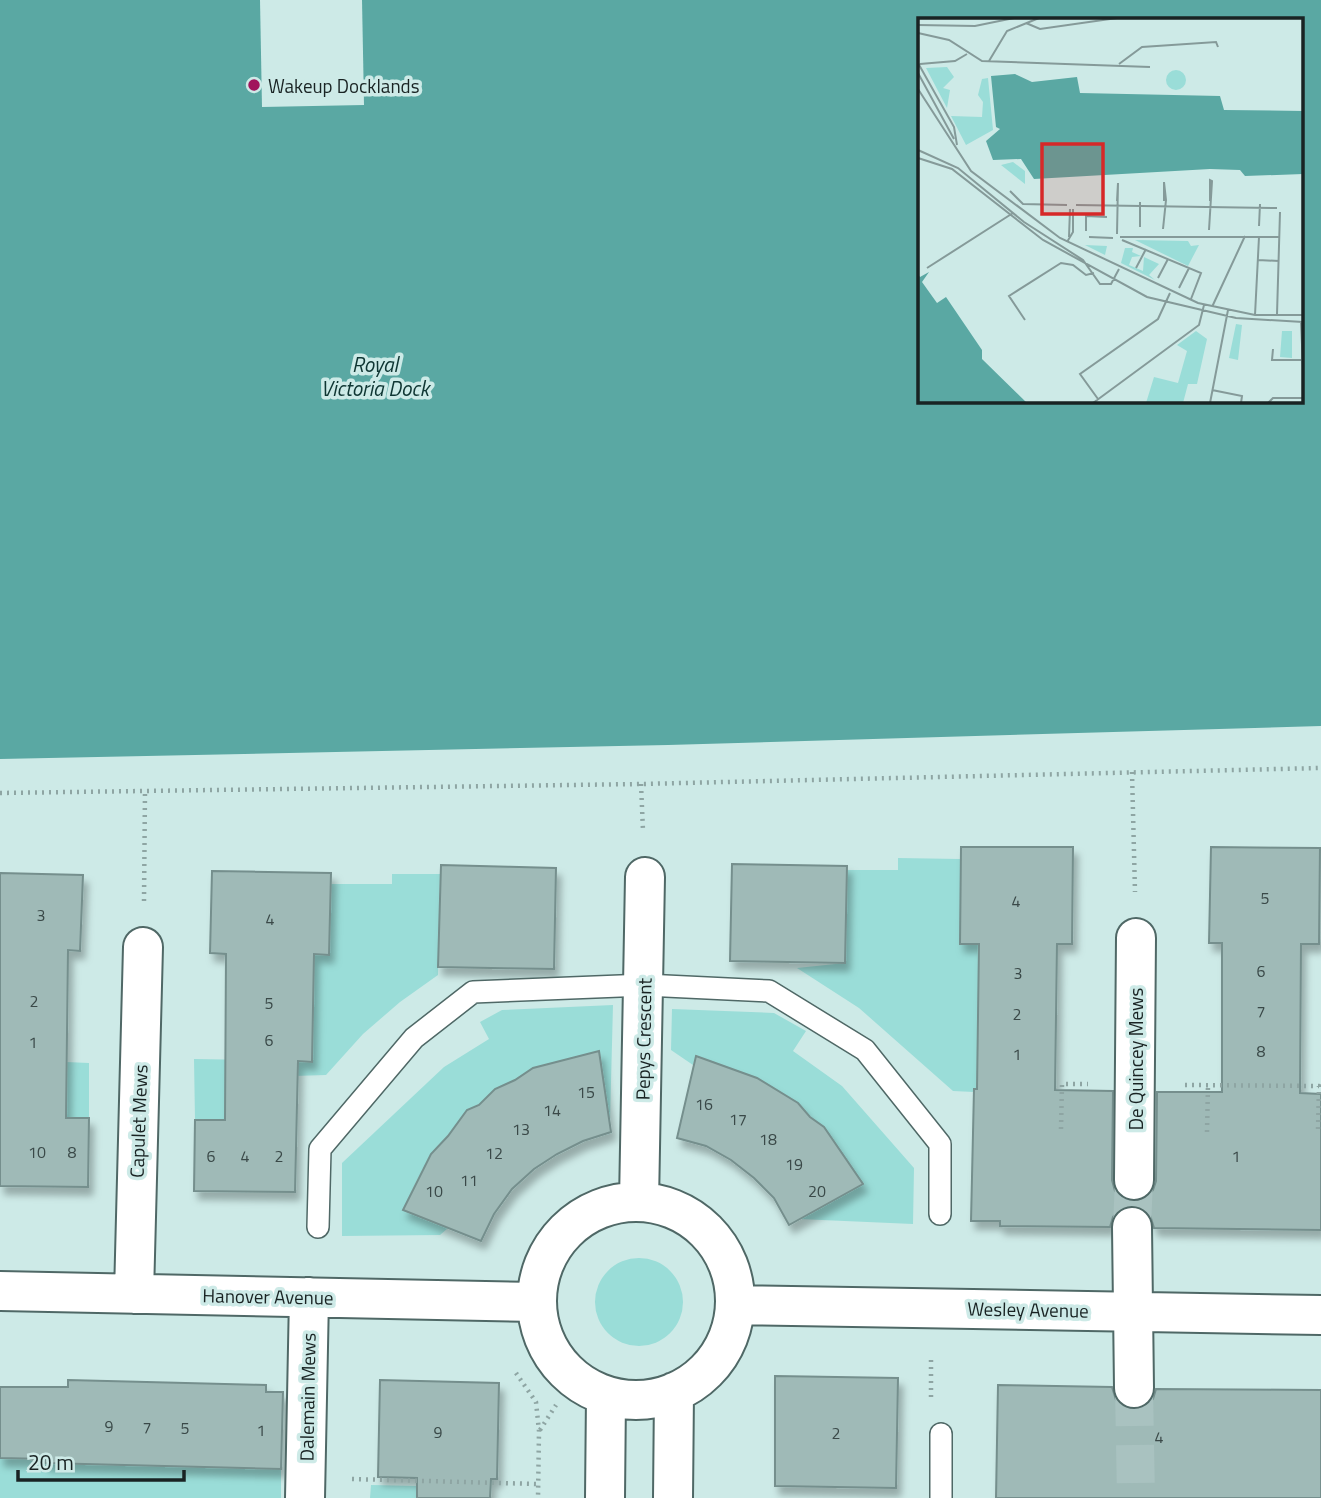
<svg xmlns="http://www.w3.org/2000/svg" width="1321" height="1498" font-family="'Titillium Web',sans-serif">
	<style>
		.green { fill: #9addd8 }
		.water { fill: #5aa8a3; fill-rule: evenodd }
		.pier { fill: #cdeae7 }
		.building { fill: #9fbab7; stroke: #758f8d; stroke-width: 2; filter: url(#shadow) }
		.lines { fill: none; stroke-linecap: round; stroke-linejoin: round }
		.street-tunnel { stroke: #a9c2c0; stroke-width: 38; stroke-dasharray: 38 19; stroke-linecap: butt }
		.lane-casing { stroke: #4f6866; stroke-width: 24 }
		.street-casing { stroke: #4f6866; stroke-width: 42 }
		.path { stroke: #8ea5a3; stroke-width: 4.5; stroke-dasharray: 2 5; stroke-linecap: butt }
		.lane { stroke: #fff; stroke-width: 21 }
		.street { stroke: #fff; stroke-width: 38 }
		.poi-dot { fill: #a1145c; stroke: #cdeae7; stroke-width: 2.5 }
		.labels { text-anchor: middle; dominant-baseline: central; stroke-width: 7; stroke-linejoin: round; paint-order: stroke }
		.number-label { font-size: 16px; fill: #3a4948 }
		.poi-label { font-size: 19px; fill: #192323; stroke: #cdeae7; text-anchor: start }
		.street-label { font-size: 19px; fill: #192323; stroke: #cdeae7 }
		.water-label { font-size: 21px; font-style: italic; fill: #0f3633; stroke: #cdeae7 }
		.inset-road { fill: none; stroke: #859a99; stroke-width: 2 }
		.view { fill: #d62828; fill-opacity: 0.15; stroke: #d62828; stroke-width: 3.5 }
		.inset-edge { fill: none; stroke: #192323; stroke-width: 3.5 }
	</style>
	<defs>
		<filter id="shadow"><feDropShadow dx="4.5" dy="8" stdDeviation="3.5" flood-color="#0004"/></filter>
	</defs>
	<rect width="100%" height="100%" fill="#cdeae7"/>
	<path class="green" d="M898 858 960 859V943L978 944V1089H974V1092L953 1091 859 1008 797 968 845 963 847 870H898Z
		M392 874H440L438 975 400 1002 363 1034 326 1075 293 1076V1121L195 1120 194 1059 312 1061 307 977 331 884H392Z
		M613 1005 610 1121 599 1052C522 1071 465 1100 422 1171 415 1183 409 1197 403 1210L448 1228 440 1235 342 1236V1163L444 1067 489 1039 480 1022 502 1010Z
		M672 1009 774 1013 806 1031 793 1051 842 1086 914 1168 913 1224 799 1219 840 1150C830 1139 821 1127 811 1117 779 1087 737 1071 696 1056L693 1065 671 1050Z
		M66 1062 89 1063V1118L0 1117Z
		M595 1302a44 44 0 1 1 88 0a44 44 0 1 1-88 0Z
		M0 1458 24 1459 45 1463 281 1469V1498H0Z
		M371 1485 417 1486V1498H370Z"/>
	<path class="water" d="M0 0H1321V726L668 745 0 759ZM920 19H1302V401H920Z"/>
	<path class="pier" d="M260 0H362L364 105 262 107Z"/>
	<path class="building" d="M961 847H1073L1072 944H1057L1055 1090 1113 1091 1112 1180 1115 1191 1122 1198 1135 1202 1145 1199 1153 1190 1156 1181 1157 1092H1222V943H1209L1211 847 1320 848 1319 944H1301L1300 1093 1321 1094V1230L1154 1228 1150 1215 1143 1208 1132 1205 1120 1209 1113 1217 1110 1227 1000 1226V1221H971L974 1089H977L979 944H960Z
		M732 864 847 866 845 963 730 961Z
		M441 865 556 868 554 969 438 967Z
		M212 871 331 873 329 955 314 954 312 1062 298 1061 295 1192 194 1191 195 1120H225L226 954 210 953Z
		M0 873 83 875 80 951 68 950 66 1118H89L88 1187 0 1186Z
		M599 1051 611 1132 583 1141 557 1154 534 1169 512 1189 494 1214 481 1241 403 1210 431 1154 448 1136 467 1110 479 1105 495 1089 515 1080 533 1068Z
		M696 1056 757 1078 798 1103 810 1117 824 1127 863 1184 789 1225 774 1198 754 1178 731 1160 706 1146 677 1138Z
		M775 1376 898 1378 896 1488 775 1486Z
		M68 1380 266 1385V1392H283L281 1469 45 1463V1459L0 1458V1387H68Z
		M380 1380 499 1383 497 1479H491L490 1498H417V1478L378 1477Z
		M998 1385 1112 1387 1116 1400 1123 1407 1134 1410 1146 1406 1153 1399 1156 1389 1321 1390V1498H996Z"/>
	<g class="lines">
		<path class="street-tunnel" d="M1132 1227 1134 1180
			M1134 1388 1136 1498"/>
		<g class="lane-casing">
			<path id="lane" d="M318 1227 320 1149 414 1038 473 992 645 985 769 991 865 1050 940 1144V1214
				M941 1434V1498"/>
		</g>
		<g class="street-casing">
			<path id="street" d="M1134 1180 1136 938
				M639 1202 645 877
				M537 1301a99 99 0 1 1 198 0a99 99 0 1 1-198 0Z
				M1132 1227 1134 1388
				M0 1291 536 1302
				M134 1294 143 947
				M735 1305 1321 1315
				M305 1498 309 1297
				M605 1498 606 1396
				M673 1498 674 1392"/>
		</g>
		<path class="path" d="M1132 772 1135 892
			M641 784 643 831
			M0 793 641 784 1321 768
			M144 901 145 791
			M1185 1085 1319 1086 1318 1130
			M1061 1129 1062 1084H1088
			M1207 1132 1208 1085
			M516 1373 536 1402 539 1431 538 1498
			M931 1397V1357
			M540 1430 556 1405
			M352 1479 538 1484"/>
		<use href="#lane" class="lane"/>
		<use href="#street" class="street"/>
	</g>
	<circle class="poi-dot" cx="254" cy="85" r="7"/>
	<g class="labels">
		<g class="number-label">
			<text x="1265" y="898">5</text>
			<text x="1016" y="901">4</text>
			<text x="41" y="915">3</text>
			<text x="270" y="919">4</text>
			<text x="1261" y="971">6</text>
			<text x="1018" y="973">3</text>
			<text x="34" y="1001">2</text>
			<text x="269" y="1003">5</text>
			<text x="1261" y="1011">7</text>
			<text x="1017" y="1014">2</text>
			<text x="269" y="1040">6</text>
			<text x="33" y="1042">1</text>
			<text x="1261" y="1051">8</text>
			<text x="1017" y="1054">1</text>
			<text x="586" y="1092">15</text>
			<text x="704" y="1104">16</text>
			<text x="552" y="1110">14</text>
			<text x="738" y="1119">17</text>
			<text x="521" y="1129">13</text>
			<text x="768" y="1139">18</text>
			<text x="37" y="1152">10</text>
			<text x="72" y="1152">8</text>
			<text x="494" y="1153">12</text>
			<text x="211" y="1156">6</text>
			<text x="245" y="1156">4</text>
			<text x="279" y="1156">2</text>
			<text x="1236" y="1156">1</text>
			<text x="794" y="1164">19</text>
			<text x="469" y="1180">11</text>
			<text x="434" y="1191">10</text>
			<text x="817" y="1191">20</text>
			<text x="109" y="1426">9</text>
			<text x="147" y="1427">7</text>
			<text x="185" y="1428">5</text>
			<text x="261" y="1430">1</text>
			<text x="438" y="1432">9</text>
			<text x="836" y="1433">2</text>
			<text x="1159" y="1437">4</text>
		</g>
		<g class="poi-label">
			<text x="268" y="85">Wakeup Docklands</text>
		</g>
		<g class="street-label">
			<text transform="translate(643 1039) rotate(-89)">Pepys Crescent</text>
			<text transform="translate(1135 1059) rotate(-90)">De Quincey Mews</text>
			<text transform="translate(138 1121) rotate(-88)">Capulet Mews</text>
			<text transform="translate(268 1296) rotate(1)">Hanover Avenue</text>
			<text transform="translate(1028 1309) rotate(1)">Wesley Avenue</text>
			<text transform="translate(307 1397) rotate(-89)">Dalemain Mews</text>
		</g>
		<g class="water-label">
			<text x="375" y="364">Royal<tspan x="375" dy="24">Victoria Dock</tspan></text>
		</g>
	</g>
	<g transform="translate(918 18)">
		<rect width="385" height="385" fill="#cdeae7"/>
		<path d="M29 49 36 59 25 70 32 72 29 90 8 50ZM248 62a10 10 0 1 1 20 0a10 10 0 1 1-20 0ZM70 60 75 112 48 127 33 98 64 99 65 84 60 77 64 61ZM95 144 107 153V166L83 147ZM217 222 270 223 273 228 281 227 270 248ZM167 227 189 228 187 237 203 245 207 230H215L214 234 223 238 214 239 211 247 225 253 226 239 241 246 231 257 237 262ZM318 306 324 307 320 342 311 340ZM278 313 289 321 279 366H270L265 385H228L236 359 260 365 269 333 259 327ZM364 313H374V340L362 339Z" fill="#9addd8"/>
		<path d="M97 56 114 64 159 59 162 75 302 78 306 92 385 93V156L327 158 322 152 292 151 116 161 103 141 75 142 68 123 82 111 78 109 73 58ZM11 254 4 264 19 285 28 279 64 332V341L109 385H0V256L2 259Z" fill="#5aa8a3"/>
		<path class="inset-road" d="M1 0H34M123 0H169M108 5 122 11 199 0M0 7 57 8 96 0M0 15 31 22 64 43 232 49M71 43 89 13 121 0M0 45 36 109 39 127M2 46 37 43 49 36M201 46 224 29 298 24 300 29M0 55 36 121M0 71 53 153 142 220 280 285 337 297H385M0 132 40 150 106 204 165 242 182 266H193L201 251M0 140 34 151 125 222 229 279 318 300 385 304M92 173 105 186 149 187M158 187 359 190M341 208 342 186M222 209V184M245 211 248 182 246 164V183M291 212 294 163 292 162V183M168 213V198L189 199M199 216 200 165 199 183M151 219 152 191M171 219 195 220M202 219H362M204 222 283 255 273 281M149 224 155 214V191M340 242 361 243M9 250 95 195M218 250 228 231M240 260 250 241M261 270 271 250M294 289 327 218M359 296 362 194M337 297 341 219M107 302 91 278 143 245 155 247 168 257 176 255M383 304 385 349M355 331 354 342H383M294 372 324 378 323 385M180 381 162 356 240 301 252 275M175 385 281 307 286 287M292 385 310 292M350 385 355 380H385"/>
		<path class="view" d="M124 126H185V196H124Z"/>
		<rect width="385" height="385" class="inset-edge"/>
	</g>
	<path d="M18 1470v10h166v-10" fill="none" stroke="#192323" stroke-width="3.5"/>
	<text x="28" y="1470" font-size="21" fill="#192323" stroke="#cdeae7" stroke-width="5" paint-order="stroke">20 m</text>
</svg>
